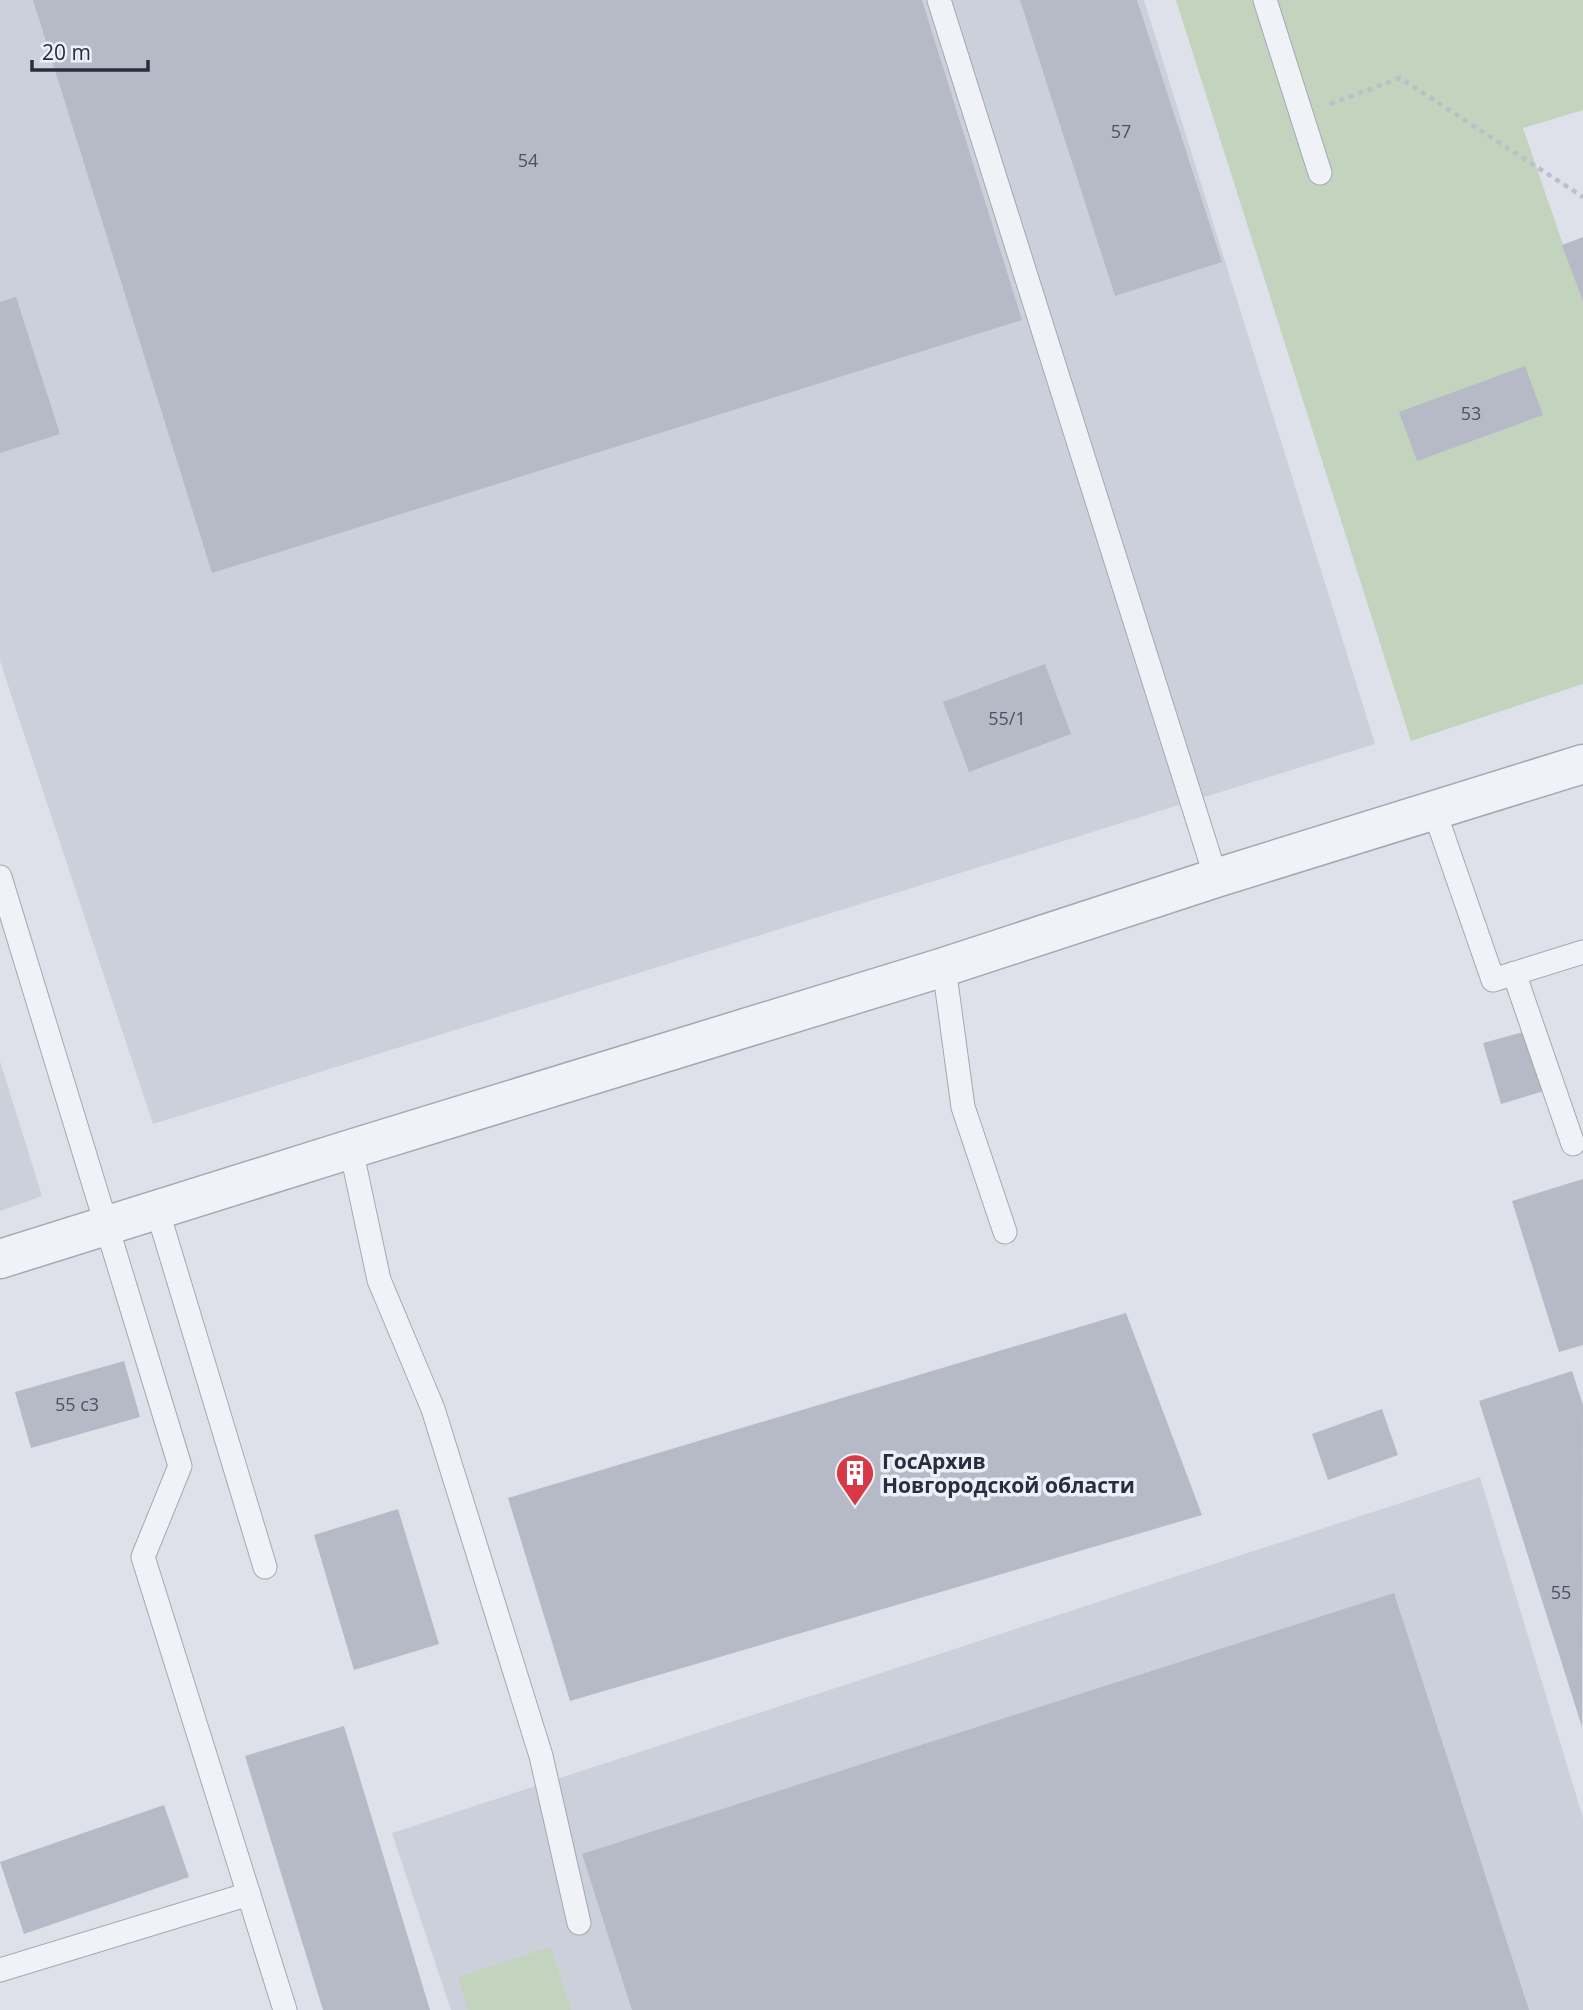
<svg xmlns="http://www.w3.org/2000/svg" width="1583" height="2010" font-family="'Open Sans',sans-serif">
	<style>
		.built { fill: #ccd0db }
		.green { fill: #c2d3be }
		.building { fill: #b5bac6 }
		.lines { fill: none; stroke-linecap: round; stroke-linejoin: round }
		.lane-casing { stroke: #a3a8b3; stroke-width: 25 }
		.street-casing { stroke: #a3a8b3; stroke-width: 41 }
		.path { stroke: #bcbfc8; stroke-width: 4.5; stroke-dasharray: 5 5; stroke-linecap: butt }
		.lane { stroke: #f1f2f7; stroke-width: 23 }
		.street { stroke: #f1f2f7; stroke-width: 38 }
		.labels { text-anchor: middle; dominant-baseline: central; stroke-width: 7; stroke-linejoin: round; paint-order: stroke }
		.number-label { font-size: 18px; fill: #4a5162 }
		.poi-label { font-size: 21px; font-weight: bold; fill: #262e41; stroke: #edf0f6; text-anchor: start }
	</style>
	<rect width="100%" height="100%" fill="#dee1e9"/>
	<path class="built" d="M0 0H1144L1375 744 153 1124 0 661Z
		M0 1061 42 1196 0 1211Z
		M1480 1477 1583 1818V2010H451L392 1833Z"/>
	<path class="green" d="M1176 0H1583V110L1523 128 1583 303V684L1411 741Z
		M551 1947 571 2010H468L458 1977Z"/>
	<path class="building" d="M33 0H922L1022 320 212 573Z
		M1020 0H1137L1222 262 1115 296Z
		M1583 237V302L1562 245Z
		M16 297 60 434 0 453V302Z
		M1525 366 1543 415 1417 461 1399 412Z
		M1045 664 1071 734 969 772 943 702Z
		M1527 1031 1544 1091 1501 1104 1483 1043Z
		M1583 1179V1345L1559 1352 1512 1201Z
		M1126 1313 1202 1515 570 1701 508 1498Z
		M124 1361 140 1417 31 1448 15 1392Z
		M1572 1371 1583 1405 1582 1727 1479 1401Z
		M1382 1409 1398 1455 1328 1480 1312 1434Z
		M398 1509 439 1644 354 1670 314 1535Z
		M1394 1593 1529 2010H632L582 1854Z
		M344 1726 430 2010H323L245 1756Z
		M164 1805 189 1877 24 1934 0 1862Z"/>
	<g class="lines">
		<g class="lane-casing">
			<path id="lane" d="M939 0 1216 878
				M1265 0 1320 173
				M1434 810 1493 980 1583 952
				M0 877 180 1466 143 1557 285 2010
				M944 967 963 1107 1005 1232
				M1514 973 1573 1144
				M351 1149 379 1280 433 1409 541 1756 579 1923
				M157 1209 265 1567
				M0 1970 249 1894"/>
		</g>
		<g class="street-casing">
			<path id="street" d="M0 1259 351 1149 944 967 1216 878 1583 764"/>
		</g>
		<path class="path" d="M1330 104 1400 78 1583 197"/>
		<use href="#lane" class="lane"/>
		<use href="#street" class="street"/>
	</g>
	<defs>
		<g id="building-pin" transform="scale(2.0125)"><path d="M0 17L-7.5 6A9.5 9.5 0 1 1 7.5 6Z" fill="#d73947" stroke="#edf0f6"/><path d="M-4-6H4V6H1V3H-1V6H-4ZM-2.5-4.3h1.7v1.8h-1.7ZM.8-4.3h1.7v1.8H.8ZM-2.5-1h1.7V.8h-1.7ZM.8-1h1.7V.8H.8Z" fill="#fff"/></g>
	</defs>
	<g fill-rule="evenodd">
		<use href="#building-pin" x="855" y="1473"/>
	</g>
	<g class="labels">
		<g class="number-label">
			<text x="1121" y="131">57</text>
			<text x="528" y="160">54</text>
			<text x="1471" y="413">53</text>
			<text x="1007" y="718">55/1</text>
			<text x="77" y="1404">55 с3</text>
			<text x="1561" y="1592">55</text>
		</g>
		<g class="poi-label">
			<text x="882" y="1461">ГосАрхив<tspan x="882" dy="24">Новгородской области</tspan></text>
		</g>
	</g>
	<path d="M32 60v10h116v-10" fill="none" stroke="#262e41" stroke-width="3.5"/>
	<text x="42" y="60" font-size="21" fill="#262e41" stroke="#edf0f6" stroke-width="5" paint-order="stroke">20 m</text>
</svg>
